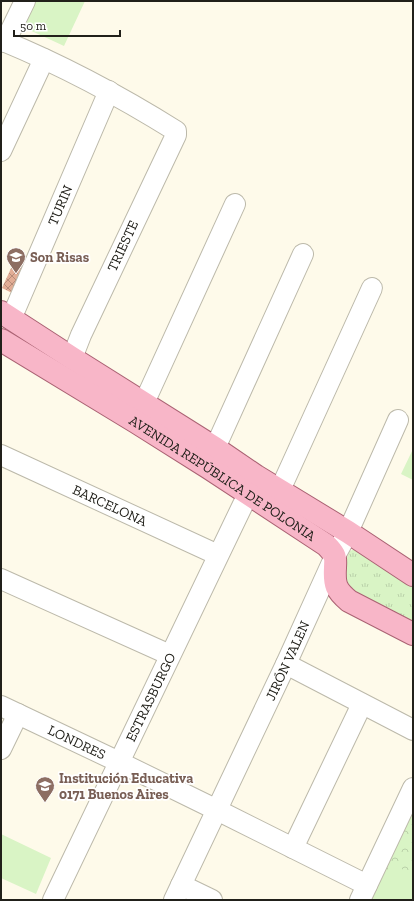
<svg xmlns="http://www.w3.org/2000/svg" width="414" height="901" font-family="'Zilla Slab',serif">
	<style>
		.grass { fill: url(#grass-tufts) }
		.park { fill: url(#park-crowns) }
		.pitch { fill: #d9f4c5 }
		.building { fill: url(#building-cross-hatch) }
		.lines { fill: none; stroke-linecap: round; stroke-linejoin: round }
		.minor-casing { stroke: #bcb9aa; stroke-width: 22 }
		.major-casing { stroke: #aa6273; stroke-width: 24 }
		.minor { stroke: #fff; stroke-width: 20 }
		.major { stroke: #f8b6c8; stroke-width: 22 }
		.labels { text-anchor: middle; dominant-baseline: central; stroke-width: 3.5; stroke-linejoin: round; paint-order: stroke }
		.street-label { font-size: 14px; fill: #21201a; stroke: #fff }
		.education-label { font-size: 14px; font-weight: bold; fill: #785e54; stroke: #fff; text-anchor: start }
	</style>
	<defs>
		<pattern id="grass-tufts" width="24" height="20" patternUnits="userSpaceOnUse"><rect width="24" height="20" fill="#d9f4c5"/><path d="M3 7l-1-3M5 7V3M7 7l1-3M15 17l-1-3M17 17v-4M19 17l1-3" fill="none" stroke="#bad1a9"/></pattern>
		<pattern id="park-crowns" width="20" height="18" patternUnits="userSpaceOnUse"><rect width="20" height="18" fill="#d9f4c5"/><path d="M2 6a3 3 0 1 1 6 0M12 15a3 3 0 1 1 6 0" fill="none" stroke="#bad1a9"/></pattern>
		<pattern id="building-cross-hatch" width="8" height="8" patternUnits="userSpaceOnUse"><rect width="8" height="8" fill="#e2ad95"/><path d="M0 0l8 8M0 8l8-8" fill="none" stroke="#b78c79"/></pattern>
	</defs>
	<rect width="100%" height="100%" fill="#fefaea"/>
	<path class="grass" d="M355 549 413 584V631L352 598 340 572 350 551Z"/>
	<path class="park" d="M413 805V900H366Z"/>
	<path class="pitch" d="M36 1H85L64 46 23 27Z
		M413 449V480L401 474Z
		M1 834 51 858 36 894 1 878Z
		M391 863 413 875V900H380L373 896Z"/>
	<path class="building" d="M18 253 30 259 14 294 2 288Z"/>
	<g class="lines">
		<g class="minor-casing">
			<g id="minor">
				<path d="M1 40C62 65 120 96 176 131V135L81 335 72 358"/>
				<path d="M5 42 25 1"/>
				<path d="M1 151 44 59"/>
				<path id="s1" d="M11 319 109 91"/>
				<path d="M144 403 235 204"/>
				<path d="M215 448 303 254"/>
				<path id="s2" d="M1 455 218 555"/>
				<path d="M280 490 372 288"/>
				<path d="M1 579 170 655"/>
				<path d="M286 664 413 730"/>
				<path id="s3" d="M1 706 119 762 217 810 367 885"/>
				<path d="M1 749 18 714"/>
				<path d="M293 848 362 704"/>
				<path d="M181 885 212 900"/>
				<path id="s4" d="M53 900 248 494"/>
				<path id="s5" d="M174 900 286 664 335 556 348 532 398 420"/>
				<path d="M360 900 413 788"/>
			</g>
		</g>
		<g class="major-casing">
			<g id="major">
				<path d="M1 312 72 358 215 448 256 476 348 532 413 575"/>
				<path id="s6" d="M1 340 136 422 209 468 326 545C329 548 332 551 334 555 336 559 335 564 335 568 334 585 336 590 349 601L413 634"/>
			</g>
		</g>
		<use href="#minor" class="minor"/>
		<use href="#major" class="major"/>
	</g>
	<defs>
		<g id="school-pin" transform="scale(1)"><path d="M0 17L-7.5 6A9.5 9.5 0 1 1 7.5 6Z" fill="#8d6e63" stroke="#fff"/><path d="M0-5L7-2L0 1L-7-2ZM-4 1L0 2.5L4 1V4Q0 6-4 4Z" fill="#fff"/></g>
	</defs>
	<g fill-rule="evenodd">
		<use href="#school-pin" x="16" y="257"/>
		<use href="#school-pin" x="45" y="786"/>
	</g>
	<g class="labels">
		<g class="street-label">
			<text stroke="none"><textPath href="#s1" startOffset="124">TURIN</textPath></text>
			<text transform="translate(123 246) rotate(-65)">TRIESTE</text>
			<text stroke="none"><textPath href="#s6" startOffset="261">AVENIDA REPÚBLICA DE POLONIA</textPath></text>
			<text stroke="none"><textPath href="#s2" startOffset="120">BARCELONA</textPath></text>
			<text stroke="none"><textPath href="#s5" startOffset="265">JIRÓN VALEN</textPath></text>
			<text stroke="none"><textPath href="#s4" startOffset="225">ESTRASBURGO</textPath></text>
			<text stroke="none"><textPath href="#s3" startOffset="84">LONDRES</textPath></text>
		</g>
		<g class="education-label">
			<text x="30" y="257">Son Risas</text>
			<text x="59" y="778">Institución Educativa<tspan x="59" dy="16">0171 Buenos Aires</tspan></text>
		</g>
	</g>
	<rect width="414" height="901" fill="none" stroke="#21201a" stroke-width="4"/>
	<path d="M14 30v6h106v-6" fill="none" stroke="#21201a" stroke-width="2"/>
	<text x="20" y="30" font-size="12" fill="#21201a" stroke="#ffffff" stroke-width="3" paint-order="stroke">50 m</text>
</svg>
